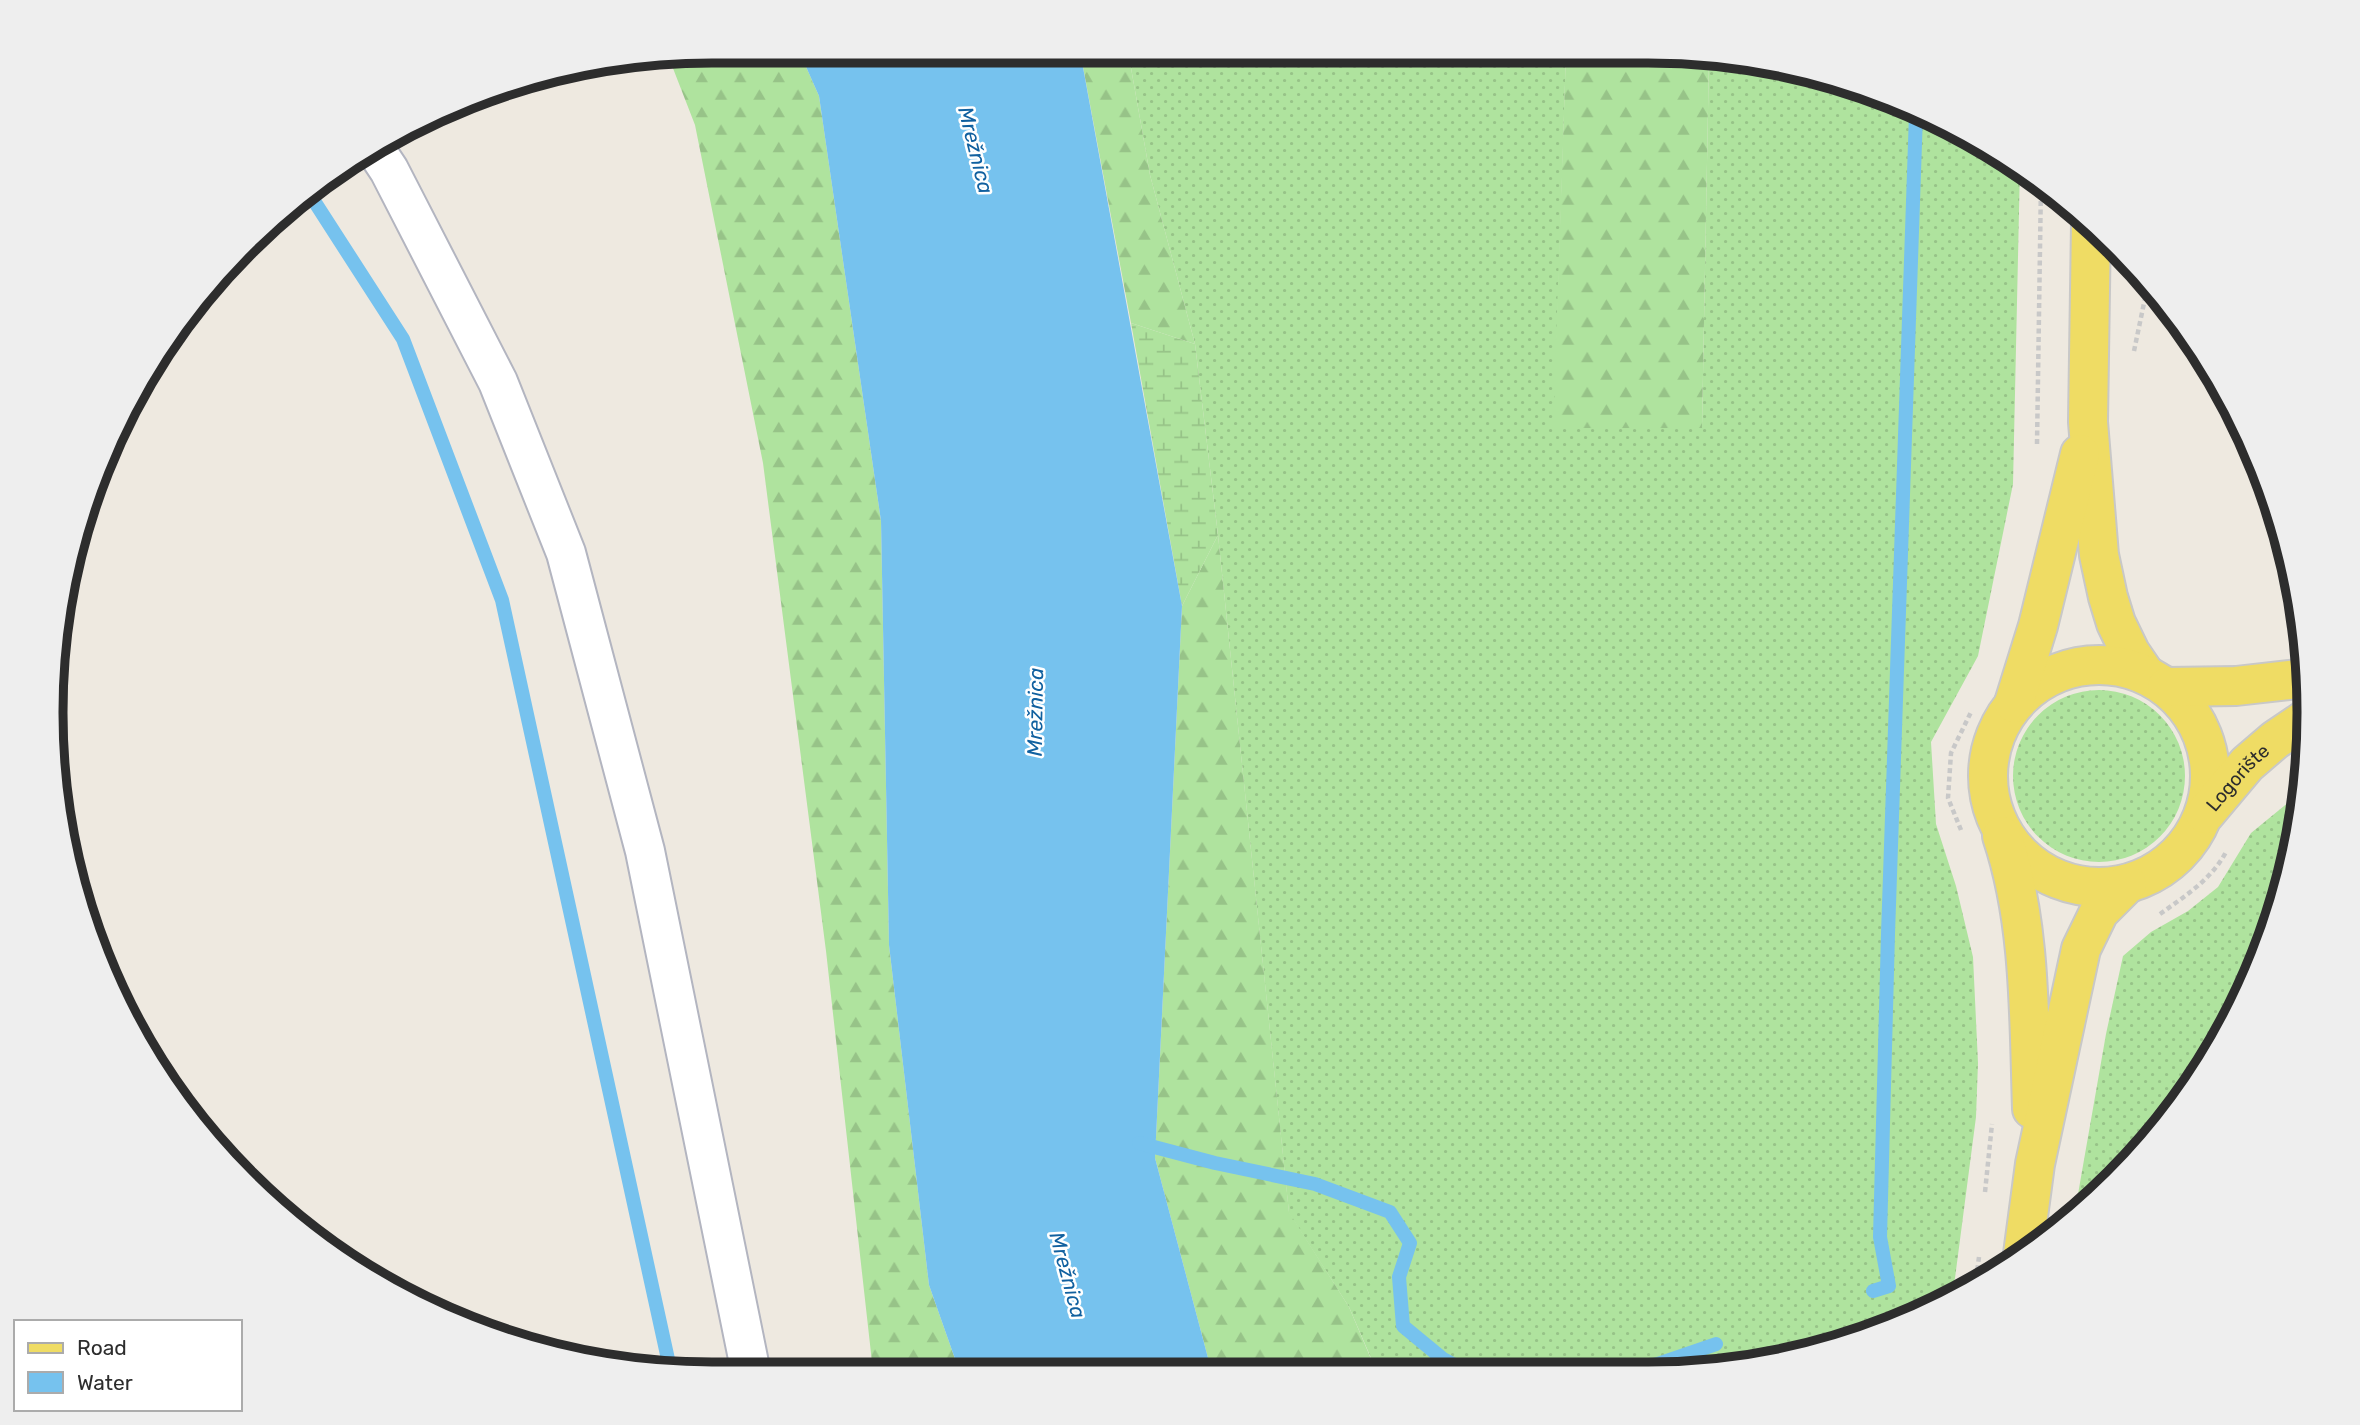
<svg xmlns="http://www.w3.org/2000/svg" width="2360" height="1425" font-family="Rubik,sans-serif">
	<style>
		.grass { fill: url(#grass-dots) }
		.forest { fill: url(#forest-firs) }
		.wetland { fill: url(#wetland-marsh) }
		.water { fill: #76c2ee }
		.lines { fill: none; stroke-linecap: round; stroke-linejoin: round }
		.stream { stroke: #76c2ee; stroke-width: 14 }
		.minor-casing { stroke: #b3b5c0; stroke-width: 42 }
		.major-casing { stroke: #c8c8c8; stroke-width: 42 }
		.path { stroke: #c8c8c8; stroke-width: 4.5; stroke-dasharray: 5 3.5; stroke-linecap: butt }
		.minor { stroke: #fff; stroke-width: 38 }
		.major { stroke: #efdc64; stroke-width: 38 }
		.labels { text-anchor: middle; dominant-baseline: central; stroke-width: 5; stroke-linejoin: round; paint-order: stroke }
		.street-label { font-size: 19px; fill: #2d2d2d; stroke: #fff }
		.water-label { font-size: 21px; font-style: italic; fill: #10609f; stroke: #fff }
		.rim { fill: none; stroke: #2d2d2d; stroke-width: 9 }
	</style>
	<defs>
		<pattern id="grass-dots" width="8" height="8" patternUnits="userSpaceOnUse" patternTransform="scale(1.75)"><rect width="8" height="8" fill="#afe39e"/><path d="M2 2h.1M6 6h.1" fill="none" stroke="#97c388" stroke-width="1.8" stroke-linecap="round"/></pattern>
		<pattern id="forest-firs" width="22" height="20" patternUnits="userSpaceOnUse" patternTransform="scale(1.75)"><rect width="22" height="20" fill="#afe39e"/><path d="M5 1l3.5 6h-7zM16 11l3.5 6h-7z" fill="#97c388"/></pattern>
		<pattern id="wetland-marsh" width="20" height="14" patternUnits="userSpaceOnUse" patternTransform="scale(1.75)"><rect width="20" height="14" fill="#afe39e"/><path d="M1 5h8M5 5V1M11 12h8M15 12V8" fill="none" stroke="#97c388"/></pattern>
	</defs>
	<rect width="100%" height="100%" fill="#eee9e0"/>
	<path class="grass" d="M1128 51 1566 52 1554 428H1702L1709 56 1861 86 2020 166 2013 484 1978 656 1931 742 1936 824 1956 886 1973 957 1978 1063 1976 1117 1955 1278 1950 1298 1860 1339 1691 1373 1377 1372 1349 1307 1289 1213 1218 535 1195 344 1150 175Z
		M2013 776a86 86 0 1 1 172 0a86 86 0 1 1-172 0Z
		M2301 792 2296 842 2259 966 2197 1080 2084 1210 2074 1217 2106 1034 2123 956 2151 932 2188 911 2218 887 2251 833Z"/>
	<path class="forest" d="M713 51H799L819 96 881 521 889 945 929 1285 960 1373 873 1371 826 951 763 463 695 125 669 58Z
		M1080 51H1128L1150 175 1195 344 1131 323Z
		M1566 52H1691L1709 56 1702 428H1553Z
		M1218 535 1289 1212 1349 1307 1377 1373H1212L1155 1158 1182 606Z"/>
	<path class="wetland" d="M1131 323 1195 344 1218 535 1182 606Z"/>
	<path class="water" d="M799 51H1080L1182 606 1155 1158 1212 1373H960L929 1285 889 945 881 521 819 96Z"/>
	<g class="lines">
		<path class="stream" d="M307 190 403 339 502 600 671 1373
			M1139 1143 1215 1163 1315 1184 1390 1212 1410 1243 1399 1277 1403 1326 1443 1359 1469 1373
			M1873 1291 1889 1286 1880 1237 1888 934 1916 114
			M1631 1373 1716 1344"/>
		<g class="minor-casing">
			<path id="minor" d="M377 152 389 170 498 382 566 553 645 851 751 1373"/>
		</g>
		<g class="major-casing">
			<g id="major">
				<path d="M2091 224 2088 422 2099 555 2108 597 2116 623 2130 652 2145 674"/>
				<circle cx="2099" cy="776" r="111"/>
				<path d="M2167 687 2236 686 2306 678"/>
				<path d="M2014 703 2038 626 2080 454"/>
				<path id="s1" d="M2205 814 2247 764 2275 740 2309 717"/>
				<path d="M2002 836C2031 922 2029 1019 2032 1109"/>
				<path d="M2023 1254 2035 1164 2081 949 2099 912 2127 884"/>
			</g>
		</g>
		<path class="path" d="M2134 351 2148 284
			M2037 444 2041 183
			M1961 830 1948 798 1951 753 1972 710
			M2160 914C2185 896 2211 880 2226 852
			M1985 1192 1992 1124
			M1975 1287 1979 1257"/>
		<use href="#minor" class="minor"/>
		<use href="#major" class="major"/>
	</g>
	<g class="labels">
		<g class="street-label">
			<text stroke="none"><textPath href="#s1" startOffset="49">Logorište</textPath></text>
		</g>
		<g class="water-label">
			<text transform="translate(976 150) rotate(76)">Mrežnica</text>
			<text transform="translate(1035 712) rotate(-89)">Mrežnica</text>
			<text transform="translate(1068 1275) rotate(75)">Mrežnica</text>
		</g>
	</g>
	<path d="M0 0H2360V1425H0ZM712 63H1648A649 649 0 0 1 2297 712V713A649 649 0 0 1 1648 1362H712A649 649 0 0 1 63 713V712A649 649 0 0 1 712 63Z" fill="#eee" fill-rule="evenodd"/>
	<path class="rim" d="M712 63H1648A649 649 0 0 1 2297 712V713A649 649 0 0 1 1648 1362H712A649 649 0 0 1 63 713V712A649 649 0 0 1 712 63Z"/>
	<rect x="14" y="1320" width="228" height="91" fill="#ffffff" stroke="#ababab" stroke-width="2"/>
	<rect x="28" y="1343" width="35" height="10" fill="#efdc64" stroke="#ababab" stroke-width="2"/>
	<text x="77" y="1355" font-size="21" fill="#2d2d2d">Road</text>
	<rect x="28" y="1372" width="35" height="21" fill="#76c2ee" stroke="#ababab" stroke-width="2"/>
	<text x="77" y="1390" font-size="21" fill="#2d2d2d">Water</text>
</svg>
